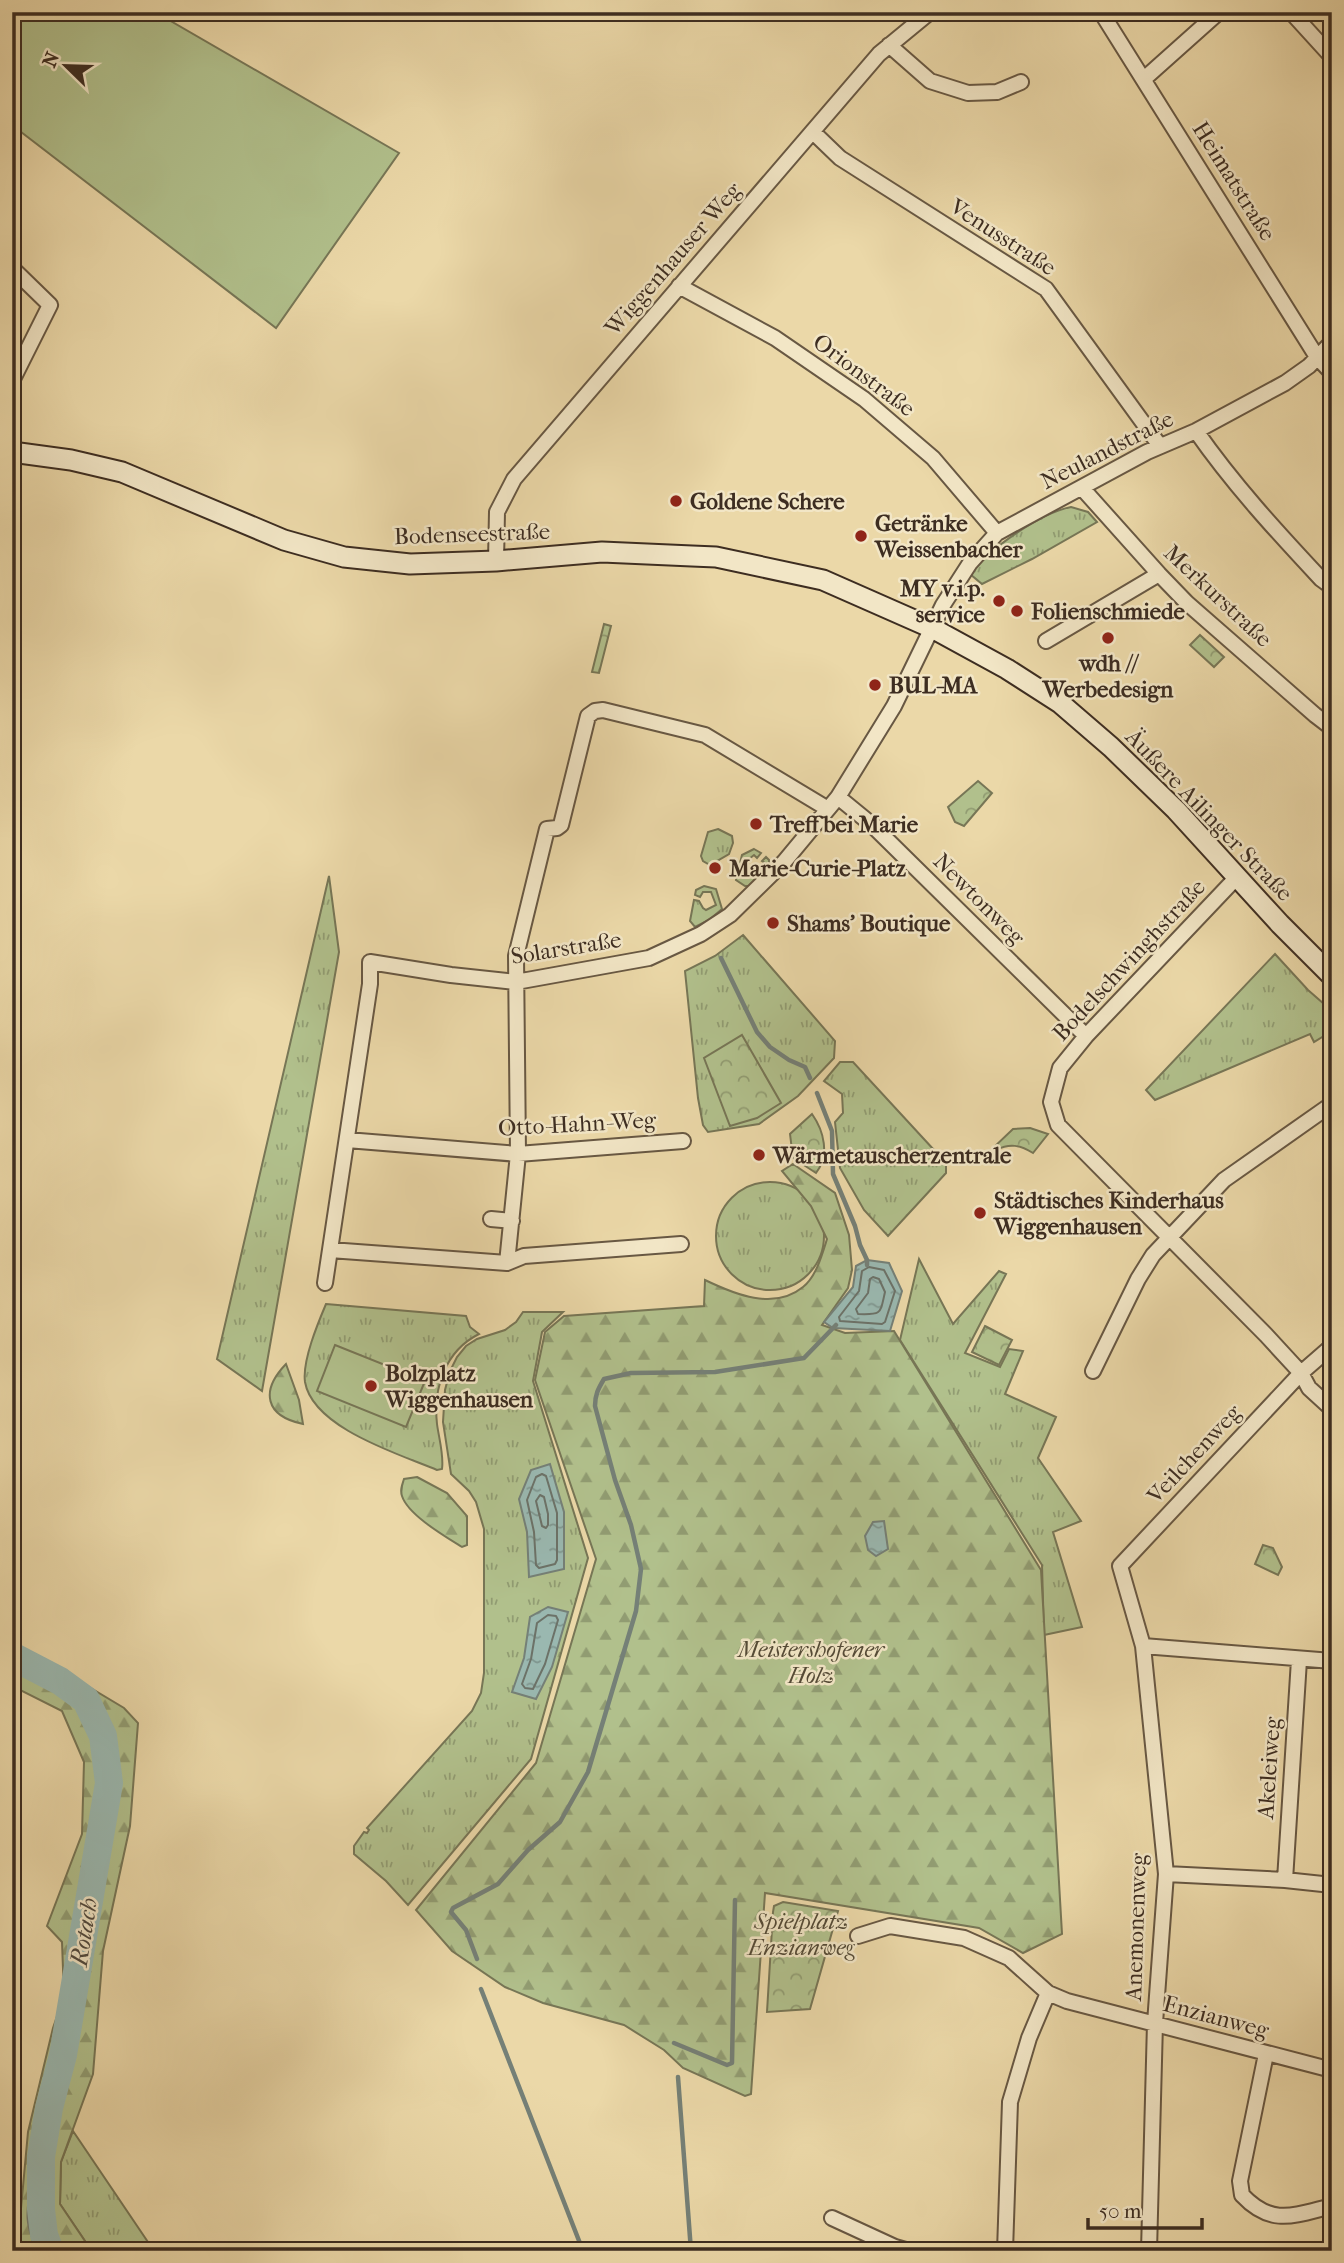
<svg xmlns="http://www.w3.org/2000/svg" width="1344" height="2263" font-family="'IM FELL French Canon',serif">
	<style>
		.grass { fill: url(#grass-tufts); stroke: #777656; stroke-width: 2 }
		.forest { fill: url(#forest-firs); stroke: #777656; stroke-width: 2 }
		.park { fill: url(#park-crowns); stroke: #777656; stroke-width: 2 }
		.garden { fill: #b1c08c; stroke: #777656; stroke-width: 2 }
		.water { fill: url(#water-ripples); stroke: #758077; stroke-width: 2 }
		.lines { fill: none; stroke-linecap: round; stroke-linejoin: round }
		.shore { stroke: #6c7268; stroke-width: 2 }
		.stream { stroke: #758077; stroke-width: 4.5 }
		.river { stroke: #9ab8b0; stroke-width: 28 }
		.minor-casing { stroke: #685843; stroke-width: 18 }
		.secondary-casing { stroke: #3d2d21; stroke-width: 23 }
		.minor { stroke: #f2e6c6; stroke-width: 14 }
		.secondary { stroke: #f2e6c6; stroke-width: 19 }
		.poi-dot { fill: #8f2418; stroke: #f2e6c6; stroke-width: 2.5 }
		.labels { text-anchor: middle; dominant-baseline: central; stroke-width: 5; stroke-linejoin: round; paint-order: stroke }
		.street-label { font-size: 23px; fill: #3d2d21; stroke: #f2e6c6 }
		.poi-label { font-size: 23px; font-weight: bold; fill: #3d2d21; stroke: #f2e6c6; text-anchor: start }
		.park-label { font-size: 23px; font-style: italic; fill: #544a36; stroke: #f2e6c6 }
		.water-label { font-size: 24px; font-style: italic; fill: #50493e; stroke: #f2e6c6 }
	</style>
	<defs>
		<pattern id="grass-tufts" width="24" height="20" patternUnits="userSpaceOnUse" patternTransform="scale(1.75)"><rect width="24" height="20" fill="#b1c08c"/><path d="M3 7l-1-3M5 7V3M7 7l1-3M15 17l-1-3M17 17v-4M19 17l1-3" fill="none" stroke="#919c72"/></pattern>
		<pattern id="forest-firs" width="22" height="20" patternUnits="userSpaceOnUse" patternTransform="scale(1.75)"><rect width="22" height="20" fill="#b1c08c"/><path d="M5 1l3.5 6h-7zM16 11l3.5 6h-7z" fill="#919c72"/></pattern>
		<pattern id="park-crowns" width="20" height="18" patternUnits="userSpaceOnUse" patternTransform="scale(1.75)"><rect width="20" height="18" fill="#b1c08c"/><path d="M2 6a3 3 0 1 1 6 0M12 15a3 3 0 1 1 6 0" fill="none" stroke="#919c72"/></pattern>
		<pattern id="water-ripples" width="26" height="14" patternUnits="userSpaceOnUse" patternTransform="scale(1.75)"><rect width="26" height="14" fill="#9ab8b0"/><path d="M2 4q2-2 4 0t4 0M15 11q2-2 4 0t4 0" fill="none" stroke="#7f968f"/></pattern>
	</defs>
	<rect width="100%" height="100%" fill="#ebd8a8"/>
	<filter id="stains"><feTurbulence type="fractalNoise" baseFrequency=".00286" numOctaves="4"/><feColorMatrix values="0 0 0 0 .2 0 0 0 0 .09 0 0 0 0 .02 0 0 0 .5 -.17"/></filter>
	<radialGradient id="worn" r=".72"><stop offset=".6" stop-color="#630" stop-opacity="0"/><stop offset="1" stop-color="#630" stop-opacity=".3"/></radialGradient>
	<path class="grass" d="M1071 507 1088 512 1097 522 1032 559 982 584 970 574C989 549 1040 513 1071 507Z
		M718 829 732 836 733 843 729 854 710 865 703 861 701 856 708 832Z
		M754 849 761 853 757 858 754 855 749 859 747 870 751 873 756 874 765 863 762 861 766 857 769 860V865L749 886H745L736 880 742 855Z
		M329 876 339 952 262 1391 217 1359Z
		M704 886 716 889 722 909 709 920 695 927 690 921 694 900 699 901 703 908 706 910 716 905 711 892H703L700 897 695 895 696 890Z
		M743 935 835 1041 834 1058 798 1096 759 1124 708 1132 703 1125 698 1098 685 971 715 956Z
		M1275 954 1308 990 1332 1011V1031L1314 1042 1310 1034 1155 1100 1146 1090Z
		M840 1062H853L946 1163V1173L888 1236 864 1210 840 1168 835 1122 843 1113 842 1094 824 1081Z
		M716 1236a54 54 0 1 1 108 0a54 54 0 1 1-108 0Z
		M919 1259 953 1324 999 1271 1006 1274 965 1353 1000 1367 1009 1349 1023 1351 1005 1394 1056 1417 1038 1458 1081 1521 1053 1532 1082 1627 1044 1635 1042 1565 900 1340Z
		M326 1304 466 1316 470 1327 479 1334C445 1351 433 1388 437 1424 439 1439 444 1455 442 1469L437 1470C399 1454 313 1428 305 1382 302 1361 318 1323 326 1304Z
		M523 1312H563L542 1332 533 1381 588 1558 531 1759 408 1905 386 1881 354 1854V1846L364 1832 367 1833 369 1830 367 1828 472 1711 481 1693 484 1673V1529L476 1502 469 1491 451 1474 443 1422 445 1390 450 1371 457 1357 466 1346 477 1339 505 1330 516 1322Z
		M73 2131 154 2251H98L87 2244 60 2204 61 2162Z"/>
	<path class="forest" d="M793 1164 835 1193 849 1235 852 1270 848 1288 822 1325 845 1333 894 1331 1041 1570 1062 1934 1023 1953 979 1928 765 1893 751 2094 745 2096 683 2068 664 2050 624 2025 543 2003 505 1987 452 1951 416 1910 536 1763 596 1559 535 1380 545 1332 564 1316 704 1306 705 1280C734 1294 774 1311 803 1287 816 1277 822 1255 827 1239L811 1206 782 1171Z
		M286 1364 299 1400 303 1424C265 1416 260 1391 286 1364Z
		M417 1477 447 1493 467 1516V1545L462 1547C446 1537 408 1515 402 1496 400 1490 402 1485 404 1479Z
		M12 1644 27 1650 124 1708 138 1723 130 1826 103 1951 93 2074 61 2162 60 2204 87 2244 98 2251H64L49 2222 44 2165 32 2241 42 2251H23L18 2241 28 2132 53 2028 64 1996 62 1942 47 1926 82 1834 84 1762 62 1711 12 1686Z"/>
	<path class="park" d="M604 624 611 626 599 673 592 672Z
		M1200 635 1224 657 1214 667 1190 645Z
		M978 781 992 793 964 826 955 822 948 807Z
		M742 1035 781 1103 757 1118 730 1126 704 1058Z
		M812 1114C824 1131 830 1155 816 1173L793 1158 790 1134Z
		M1030 1128 1048 1134 1033 1153C1020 1145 1010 1143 996 1150L993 1148 1013 1129Z
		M985 1326 1012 1340 999 1365 972 1352Z
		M1263 1545 1273 1548 1282 1567 1278 1575 1255 1564Z
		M783 1902 838 1911 810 2009 767 2012 773 1912 774 1906Z"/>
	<path class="garden" d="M12 12H155L399 153 276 328 12 125Z
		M335 1345 425 1381 406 1427 317 1391Z"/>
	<path class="water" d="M867 1260 889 1263 902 1291 890 1331 833 1328 824 1322 853 1287 856 1266Z
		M550 1464 564 1512V1569L529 1577 527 1532 519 1499 531 1470Z
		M884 1521 888 1549 876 1556 868 1550 865 1536 873 1522Z
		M548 1607 568 1612 552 1667 536 1699 512 1692 524 1658 530 1617Z
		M44 2165 49 2222 64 2251H42C18 2228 30 2195 34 2166Z"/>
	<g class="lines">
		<path class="shore" d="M869 1267 884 1270 895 1291 885 1322 882 1324 840 1321 839 1317 859 1291 862 1271Z
			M873 1277 879 1279 885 1292C880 1314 882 1315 858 1314L856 1309 868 1293 870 1279Z
			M542 1474 546 1476 557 1513V1560L555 1564 539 1568 536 1565 534 1532 527 1500 536 1477Z
			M540 1495 544 1497 548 1514V1525L546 1528 542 1526 536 1501Z
			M548 1615 556 1616 558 1620 545 1664 533 1689 525 1688 522 1684 531 1659 537 1623Z"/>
		<path class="stream" d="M721 958 757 1032 770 1047 789 1060 805 1067 810 1078
			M817 1093 832 1131 833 1174 855 1226 860 1245 867 1260V1265
			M477 1959 466 1930 451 1912 453 1908 498 1884 528 1850 560 1822 588 1772 636 1611 641 1569 631 1525 615 1480 595 1406C595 1395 598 1389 604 1379L631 1373 715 1372 804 1358 836 1325
			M481 1989 583 2251
			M674 2043 727 2065 732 2063 735 1900
			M678 2077 691 2251"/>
		<path class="river" d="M12 1656 60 1681 86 1700 103 1736 109 1783 63 2055 49 2108 41 2157V2209L44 2235 50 2251"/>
		<g class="minor-casing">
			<path id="minor" d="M1101 12 1317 357 1332 373
				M1291 12 1332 57
				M889 45 930 81 968 93 997 92 1021 82
				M1144 79 1219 12
				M813 132 840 158 1046 289 1160 446
				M12 268 50 305 12 381
				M679 286 775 338 864 399 933 458 997 533
				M1196 431C1233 484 1277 532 1321 579L1332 587
				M1082 488 1159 574 1187 603 1315 715 1332 728
				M496 561 497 512 514 479 879 54 930 12
				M1046 641 1159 574
				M838 797 871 824 1086 1036
				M1237 877 1086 1036 1060 1068 1051 1102 1058 1125 1266 1335 1301 1373 1309 1388 1332 1409
				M347 1140 518 1154 683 1141
				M491 1219 512 1221
				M330 1250 507 1263 524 1256 681 1244
				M507 1263 518 1154 516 956 547 829 557 828 561 825 588 716 595 711 603 710 705 735 828 809
				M325 1283 370 984V962L451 975 516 982 649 958 701 934 730 915 784 862 838 797 894 706 943 605 970 563 997 533 1147 452 1196 431 1285 383 1309 366 1332 342
				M1093 1371 1138 1279 1153 1255 1224 1180 1332 1104
				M1143 1646 1332 1661
				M1166 1874 1285 1880 1332 1885
				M1285 1880 1299 1660
				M858 1936 890 1926 964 1938 1009 1958 1048 1993 1067 2001 1332 2070
				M1266 2054 1240 2181 1242 2195C1272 2227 1295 2215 1332 2206
				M832 2218 895 2247 909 2251
				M1005 2251 1010 2102 1029 2038 1048 1993
				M1149 2251 1155 2023 1166 1874 1143 1646 1120 1566 1301 1373 1332 1346"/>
		</g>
		<g class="secondary-casing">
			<path id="secondary" d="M12 452 71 460 122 472 284 540 344 557 410 564 496 561 602 552 692 556 716 557 823 580 932 628 1007 669 1060 703 1111 747 1176 810 1280 924 1332 976"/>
		</g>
		<use href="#minor" class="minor"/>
		<use href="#secondary" class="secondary"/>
	</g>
	<g class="poi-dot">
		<circle cx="676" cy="501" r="7"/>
		<circle cx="861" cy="536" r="7"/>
		<circle cx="999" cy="601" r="7"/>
		<circle cx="1017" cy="611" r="7"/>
		<circle cx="1108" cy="638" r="7"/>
		<circle cx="875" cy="685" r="7"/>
		<circle cx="756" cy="824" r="7"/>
		<circle cx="715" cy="868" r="7"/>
		<circle cx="773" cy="923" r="7"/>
		<circle cx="759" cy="1155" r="7"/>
		<circle cx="980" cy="1213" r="7"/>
		<circle cx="371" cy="1386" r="7"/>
	</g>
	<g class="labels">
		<g class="street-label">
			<text transform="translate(1234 181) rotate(58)">Heimatstraße</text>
			<text transform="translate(1003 237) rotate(33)">Venusstraße</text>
			<text transform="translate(673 259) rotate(-49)">Wiggenhauser Weg</text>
			<text transform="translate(864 375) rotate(37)">Orionstraße</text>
			<text transform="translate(1107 450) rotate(-27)">Neulandstraße</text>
			<text transform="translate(472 534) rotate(-2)">Bodenseestraße</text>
			<text transform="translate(1218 596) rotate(43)">Merkurstraße</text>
			<text transform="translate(1209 815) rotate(46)">Äußere Ailinger Straße</text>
			<text transform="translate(979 899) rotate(45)">Newtonweg</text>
			<text transform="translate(566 948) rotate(-9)">Solarstraße</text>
			<text transform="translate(1129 960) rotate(-47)">Bodelschwinghstraße</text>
			<text transform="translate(577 1124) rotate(-3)">Otto-Hahn-Weg</text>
			<text transform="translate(1194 1454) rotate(-47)">Veilchenweg</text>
			<text transform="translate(1269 1768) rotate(-86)">Akeleiweg</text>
			<text transform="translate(1136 1927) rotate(-88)">Anemonenweg</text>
			<text transform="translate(1216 2017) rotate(15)">Enzianweg</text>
		</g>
		<g class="poi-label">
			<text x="690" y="501">Goldene Schere</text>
			<text x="875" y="523">Getränke<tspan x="875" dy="26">Weissenbacher</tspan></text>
			<text x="985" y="588" text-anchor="end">MY v.i.p.<tspan x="985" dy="26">service</tspan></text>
			<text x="1031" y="611">Folienschmiede</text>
			<text x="1108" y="663" text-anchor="middle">wdh //<tspan x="1108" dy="26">Werbedesign</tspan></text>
			<text x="889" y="685">BUL-MA</text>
			<text x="770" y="824">Treff bei Marie</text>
			<text x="729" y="868">Marie-Curie-Platz</text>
			<text x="787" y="923">Shams' Boutique</text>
			<text x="773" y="1155">Wärmetauscherzentrale</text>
			<text x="994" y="1200">Städtisches Kinderhaus<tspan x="994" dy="26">Wiggenhausen</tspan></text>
			<text x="385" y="1373">Bolzplatz<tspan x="385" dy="26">Wiggenhausen</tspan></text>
		</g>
		<g class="park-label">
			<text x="811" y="1649">Meistershofener<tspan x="811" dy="26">Holz</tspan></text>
			<text x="801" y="1921">Spielplatz<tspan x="801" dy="26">Enzianweg</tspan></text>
		</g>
		<g class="water-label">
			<text transform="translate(84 1932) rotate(-81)">Rotach</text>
		</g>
	</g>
	<rect width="1344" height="2263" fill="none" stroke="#ebd8a8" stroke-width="42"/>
	<rect x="14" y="14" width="1316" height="2235" fill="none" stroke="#3d2d21" stroke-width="3.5"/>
	<rect x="21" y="21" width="1302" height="2221" fill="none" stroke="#3d2d21" stroke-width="2"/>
	<g transform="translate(66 66) rotate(293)" stroke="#f2e6c6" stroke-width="5" paint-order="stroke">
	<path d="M0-5L12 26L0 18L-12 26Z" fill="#3d2d21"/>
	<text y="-10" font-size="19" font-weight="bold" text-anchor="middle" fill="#3d2d21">N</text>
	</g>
	<path d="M1088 2218v10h114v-10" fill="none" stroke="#3d2d21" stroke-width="3.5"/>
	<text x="1099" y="2218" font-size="21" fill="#3d2d21" stroke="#f2e6c6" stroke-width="5" paint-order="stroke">50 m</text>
	<rect width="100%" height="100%" filter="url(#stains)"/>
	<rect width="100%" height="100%" fill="url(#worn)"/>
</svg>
